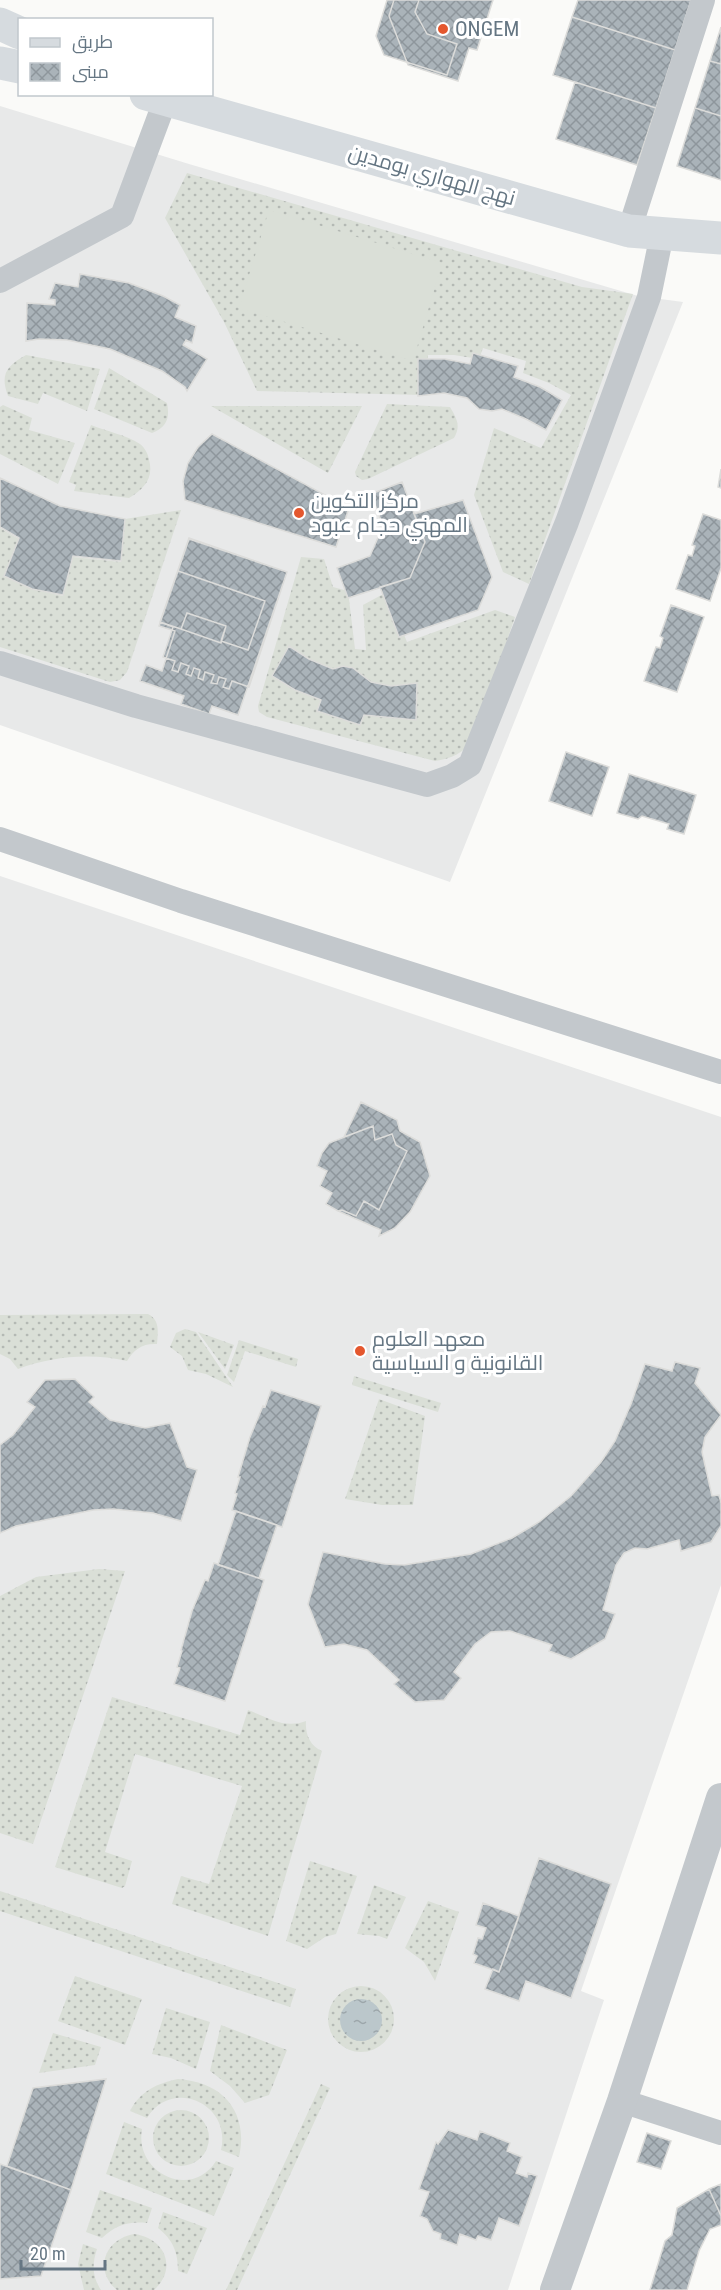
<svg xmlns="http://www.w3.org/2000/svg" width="721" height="2290" font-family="'Roboto Condensed',Cairo,sans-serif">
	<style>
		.built { fill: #e8e9e9 }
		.grass { fill: url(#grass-dots) }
		.pitch { fill: #dadfd7 }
		.water { fill: url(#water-ripples) }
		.building { fill: url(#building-cross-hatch); stroke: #dcdcda; stroke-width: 1.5 }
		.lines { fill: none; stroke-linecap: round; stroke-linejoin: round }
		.minor { stroke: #c3c8cc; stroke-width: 24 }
		.tertiary { stroke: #c3c8cc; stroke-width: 30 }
		.secondary { stroke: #d6dbdf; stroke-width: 33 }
		.poi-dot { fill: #e4572e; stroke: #fff; stroke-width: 2 }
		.labels { text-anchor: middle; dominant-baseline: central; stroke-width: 6; stroke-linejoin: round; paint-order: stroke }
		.poi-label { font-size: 21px; fill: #657683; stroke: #fff; text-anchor: start }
		.street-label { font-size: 21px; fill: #657683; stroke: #fff }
	</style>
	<defs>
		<pattern id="grass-dots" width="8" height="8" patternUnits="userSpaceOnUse" patternTransform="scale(1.5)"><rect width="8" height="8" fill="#dadfd7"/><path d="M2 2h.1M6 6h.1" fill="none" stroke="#b4b9b4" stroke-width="1.8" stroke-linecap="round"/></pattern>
		<pattern id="water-ripples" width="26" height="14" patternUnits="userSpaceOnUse" patternTransform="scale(1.5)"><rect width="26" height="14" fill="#bbc7cb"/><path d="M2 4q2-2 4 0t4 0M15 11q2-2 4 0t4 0" fill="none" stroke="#9ca6aa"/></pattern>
		<pattern id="building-cross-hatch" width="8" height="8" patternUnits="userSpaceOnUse" patternTransform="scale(1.5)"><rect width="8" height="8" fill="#aab3b9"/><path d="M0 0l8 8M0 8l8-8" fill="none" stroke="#8e969c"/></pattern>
	</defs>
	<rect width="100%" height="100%" fill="#fafaf8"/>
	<path class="built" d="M0 106 189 164 638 296 683 302 450 882 0 725Z
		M0 876 721 1117V1585L581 1991 604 2000 508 2290H0Z"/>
	<path class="grass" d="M187 173 582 287 633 294 529 584 503 572 474 495 494 428 541 448 571 395 549 383 523 373 526 361 483 348 479 359 454 355H428L426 391 422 395 257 391 224 322 165 218Z
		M26 355 100 369 87 411 43 393 38 404 8 396C0 375 6 366 26 355Z
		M109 368 167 403C170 418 167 427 152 433L94 409Z
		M387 404 450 407C457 419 461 426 454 438L368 479 362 480 356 476 355 472Z
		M3 405 32 418 29 430 75 443 58 484 0 454V407Z
		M211 406H362L328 473Z
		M91 425C106 431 126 435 140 444 145 448 148 454 149 460 154 478 144 489 129 498L74 491 76 485 69 482Z
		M181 510 127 672 120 680 110 682 0 647V528L19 539 4 576 33 589 63 596 73 557 121 562 125 519Z
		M301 557 324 559 333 587 348 591 355 649 366 650 363 605 387 592 407 642 495 610 515 617 473 740C464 753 450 759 435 761L267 717 259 712 258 706Z
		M148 1314C160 1320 158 1331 157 1344 143 1343 134 1349 127 1361 91 1353 53 1356 18 1369L10 1359 0 1354V1315Z
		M185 1329 196 1332 233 1387 206 1374 188 1370 182 1356 170 1347 176 1333Z
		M198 1332 234 1345 225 1369Z
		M239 1340 298 1359 296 1367 245 1351 234 1382 227 1375Z
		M354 1376 441 1403 438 1412 352 1385Z
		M379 1399 425 1416 413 1505H382L345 1499Z
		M99 1569 125 1571 33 1844 0 1833V1596L36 1577Z
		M112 1697 240 1735 248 1710C269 1718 285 1729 306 1721 305 1734 310 1746 322 1751L268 1936 172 1904 181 1876 209 1884 242 1786 135 1754 105 1852 132 1861 125 1886 122 1888 55 1867Z
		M310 1861 357 1876 336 1934 325 1937 307 1949 286 1941Z
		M374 1885 406 1897 387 1939 379 1936 357 1934Z
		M0 1891 296 1989 290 2007 0 1911Z
		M428 1901 459 1912 435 1981 424 1962 405 1948Z
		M75 1976 142 1999 125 2045 58 2021Z
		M328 2019a33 33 0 1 1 66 0a33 33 0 1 1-66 0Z
		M166 2008 210 2022 196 2069 171 2058 152 2054Z
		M221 2025 287 2050 269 2095 245 2103 230 2086 210 2071Z
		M53 2033 101 2047 95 2065 39 2073Z
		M178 2079C223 2082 249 2112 239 2157L221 2150C232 2104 172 2077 147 2118L130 2111C140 2091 158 2083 178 2079Z
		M321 2084 330 2088 237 2290H226Z
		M153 2138a28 28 0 1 1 56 0a28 28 0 1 1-56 0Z
		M124 2122 142 2129C134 2174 192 2200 216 2161L234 2168 214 2216 106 2174Z
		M100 2190 152 2208 147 2223C128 2221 116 2225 102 2238L86 2232Z
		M163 2212 207 2228 187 2274 178 2271C178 2252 173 2240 158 2228Z
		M134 2234C165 2238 178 2268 154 2290H117C93 2270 105 2239 134 2234Z
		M83 2244 97 2249C92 2264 92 2277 101 2290H84L78 2264Z"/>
	<path class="pitch" d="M269 210 442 263 413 361 239 308Z"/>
	<path class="water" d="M340 2020a21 21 0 1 1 42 0a21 21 0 1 1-42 0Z"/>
	<path class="building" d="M387 0H419L415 12 427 34 457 44 447 75 384 55 376 36Z
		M394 0H493L477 50 469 48 458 81 408 65 389 16Z
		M578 0H691L675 50 572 17Z
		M572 17 675 50 656 108 553 75Z
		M721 27V64L710 61Z
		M710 61 721 64V116L695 108Z
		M575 82 656 108 637 165 556 139Z
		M695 108 721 116V180L677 166Z
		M80 274 129 283 163 296 180 305 175 317 196 326 192 343 186 340 183 345 207 359 187 391 185 387 162 371 110 349 67 340 39 339 26 341 27 303 55 305V300L49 299 55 283 78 287Z
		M473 353 518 366 514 377 540 387 562 400 546 430 526 419 502 409 492 411 479 409 467 398 444 393 418 396V359H445L470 364Z
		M212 434 349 508 336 547 185 500 183 481 188 463 198 447Z
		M721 469V488L718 487Z
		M0 478 60 506 125 519 121 561 73 556 63 595 32 589 4 576 19 538 0 527Z
		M402 482 425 542 410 578 348 598 337 568 370 556 383 526 371 494Z
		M463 500 492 577 478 610 399 637 380 587 410 578 425 542 414 514Z
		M703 514 721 520V568L710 601 676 589 688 555 692 556 695 546 692 545Z
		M189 538 287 572 249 687 232 681 229 689 223 687 226 679 219 677 217 684 211 683 214 675 205 672 203 680 198 678 200 670 194 668 191 676 186 674 189 666 181 663 178 672 172 670 175 661 163 657 173 627 160 622Z
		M189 539 287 572 238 715 212 706 209 714 181 704 184 696 140 681 146 665 162 671 175 631 159 626Z
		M178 571 265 601 248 650 221 641 226 626 187 613 181 629 160 622Z
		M671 605 704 617 677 692 644 681 656 647 660 648 663 638 660 636Z
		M187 613 226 626 221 643 181 629Z
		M289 646 309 659 333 669 343 666 353 668 371 682 391 686 417 683 416 720 364 715 360 725 317 711 321 700 295 690 272 676Z
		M566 752 609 767 592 816 549 801Z
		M629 774 696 795 684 834 667 829 669 824 642 816 638 819 617 813Z
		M361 1102 397 1120 400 1131 420 1142 430 1176 410 1212 395 1228 379 1236 381 1230 338 1211 342 1210 356 1216 364 1201 379 1210 407 1151 396 1145 392 1134 375 1140 373 1126 344 1137Z
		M373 1126 375 1140 392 1134 396 1145 407 1151 379 1210 364 1201 356 1216 342 1210 338 1211 326 1204 332 1193 320 1186 327 1171 317 1166 322 1153 329 1143Z
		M675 1362 700 1368 695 1383 721 1415 705 1437 702 1452 712 1496 719 1495 721 1503V1526L711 1542 681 1551 679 1540 647 1549 635 1548 624 1553 616 1565 603 1610 615 1614 605 1639 571 1659 549 1651 552 1645 510 1631 491 1632 475 1644 454 1672 461 1678 444 1700 415 1702 394 1684 399 1680 367 1650 344 1644 325 1647 308 1604 323 1552 385 1564 404 1565 471 1554 512 1538 539 1522 571 1496 601 1462 615 1441 631 1404 645 1364 672 1371Z
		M75 1379 94 1397 89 1402 110 1420 145 1428 170 1423 187 1467 197 1470 181 1521 153 1513 113 1509 93 1510 16 1526 0 1533V1445L13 1435 35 1407 27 1402 45 1380Z
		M271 1390 321 1406 282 1527 232 1510 237 1494 235 1493 240 1477H238L250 1437 263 1406 265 1407Z
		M236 1511 277 1525 259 1578 218 1565Z
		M214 1563 264 1580 225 1701 174 1684 180 1668 177 1667 182 1651 181 1650 192 1611 205 1580 208 1581Z
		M539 1858 611 1884 571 1998 526 1981 519 2001 485 1989 493 1969 499 1972Z
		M483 1903 519 1916 499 1972 474 1963 477 1956 473 1954 478 1938 482 1939 486 1928 476 1925Z
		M106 2079 71 2190 7 2166 33 2088Z
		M448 2130 477 2140 480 2131 510 2143 507 2151 522 2157 516 2173 527 2177 528 2173 537 2176 519 2226 499 2218 491 2240 478 2236 476 2240 460 2234 457 2245 440 2239 441 2234 433 2231 427 2219 420 2216 429 2192 419 2189 436 2142 438 2144Z
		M647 2133 671 2141 661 2169 637 2162Z
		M0 2164 71 2190 41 2276 0 2279Z
		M721 2184V2216L709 2189Z
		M709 2189 721 2216V2225L710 2229 699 2251 687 2290H650L665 2241 672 2235 677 2208Z"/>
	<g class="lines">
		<path class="minor" d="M629 231 703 0
			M0 281 122 216 165 101
			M0 663 136 706 427 785 452 776 470 765 567 522 649 297 662 234
			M0 839 181 901 721 1072
			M622 2101 721 2133"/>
		<path class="tertiary" d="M555 2290 622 2101 721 1798"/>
		<path class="secondary" d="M0 24 20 33
			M0 63 20 67
			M146 94 629 231 721 238"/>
	</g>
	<g class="poi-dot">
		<circle cx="443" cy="29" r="6"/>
		<circle cx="299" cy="513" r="6"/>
		<circle cx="360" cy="1351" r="6"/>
	</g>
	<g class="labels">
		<g class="poi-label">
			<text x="455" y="29">ONGEM</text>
			<text x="311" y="501">مركز التكوين<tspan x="311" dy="24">المهني حجام عبود</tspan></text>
			<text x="372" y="1339">معهد العلوم<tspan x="372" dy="24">القانونية و السياسية</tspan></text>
		</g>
		<g class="street-label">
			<text transform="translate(432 175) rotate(16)">نهج الهواري بومدين</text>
		</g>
	</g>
	<rect x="18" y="18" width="195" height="78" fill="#ffffff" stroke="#c1c8cd" stroke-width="1.5"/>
	<rect x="30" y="38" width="30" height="9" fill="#d6dbdf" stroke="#c1c8cd" stroke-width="1.5"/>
	<text x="72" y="48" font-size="18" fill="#657683">طريق</text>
	<rect x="30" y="63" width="30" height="18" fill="url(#building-cross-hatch)" stroke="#c1c8cd" stroke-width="1.5"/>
	<text x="72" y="78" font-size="18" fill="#657683">مبنى</text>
	<path d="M21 2260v9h84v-9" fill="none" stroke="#657683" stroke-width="3"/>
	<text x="30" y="2260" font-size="18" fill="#657683" stroke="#ffffff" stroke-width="4.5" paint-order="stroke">20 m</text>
</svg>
